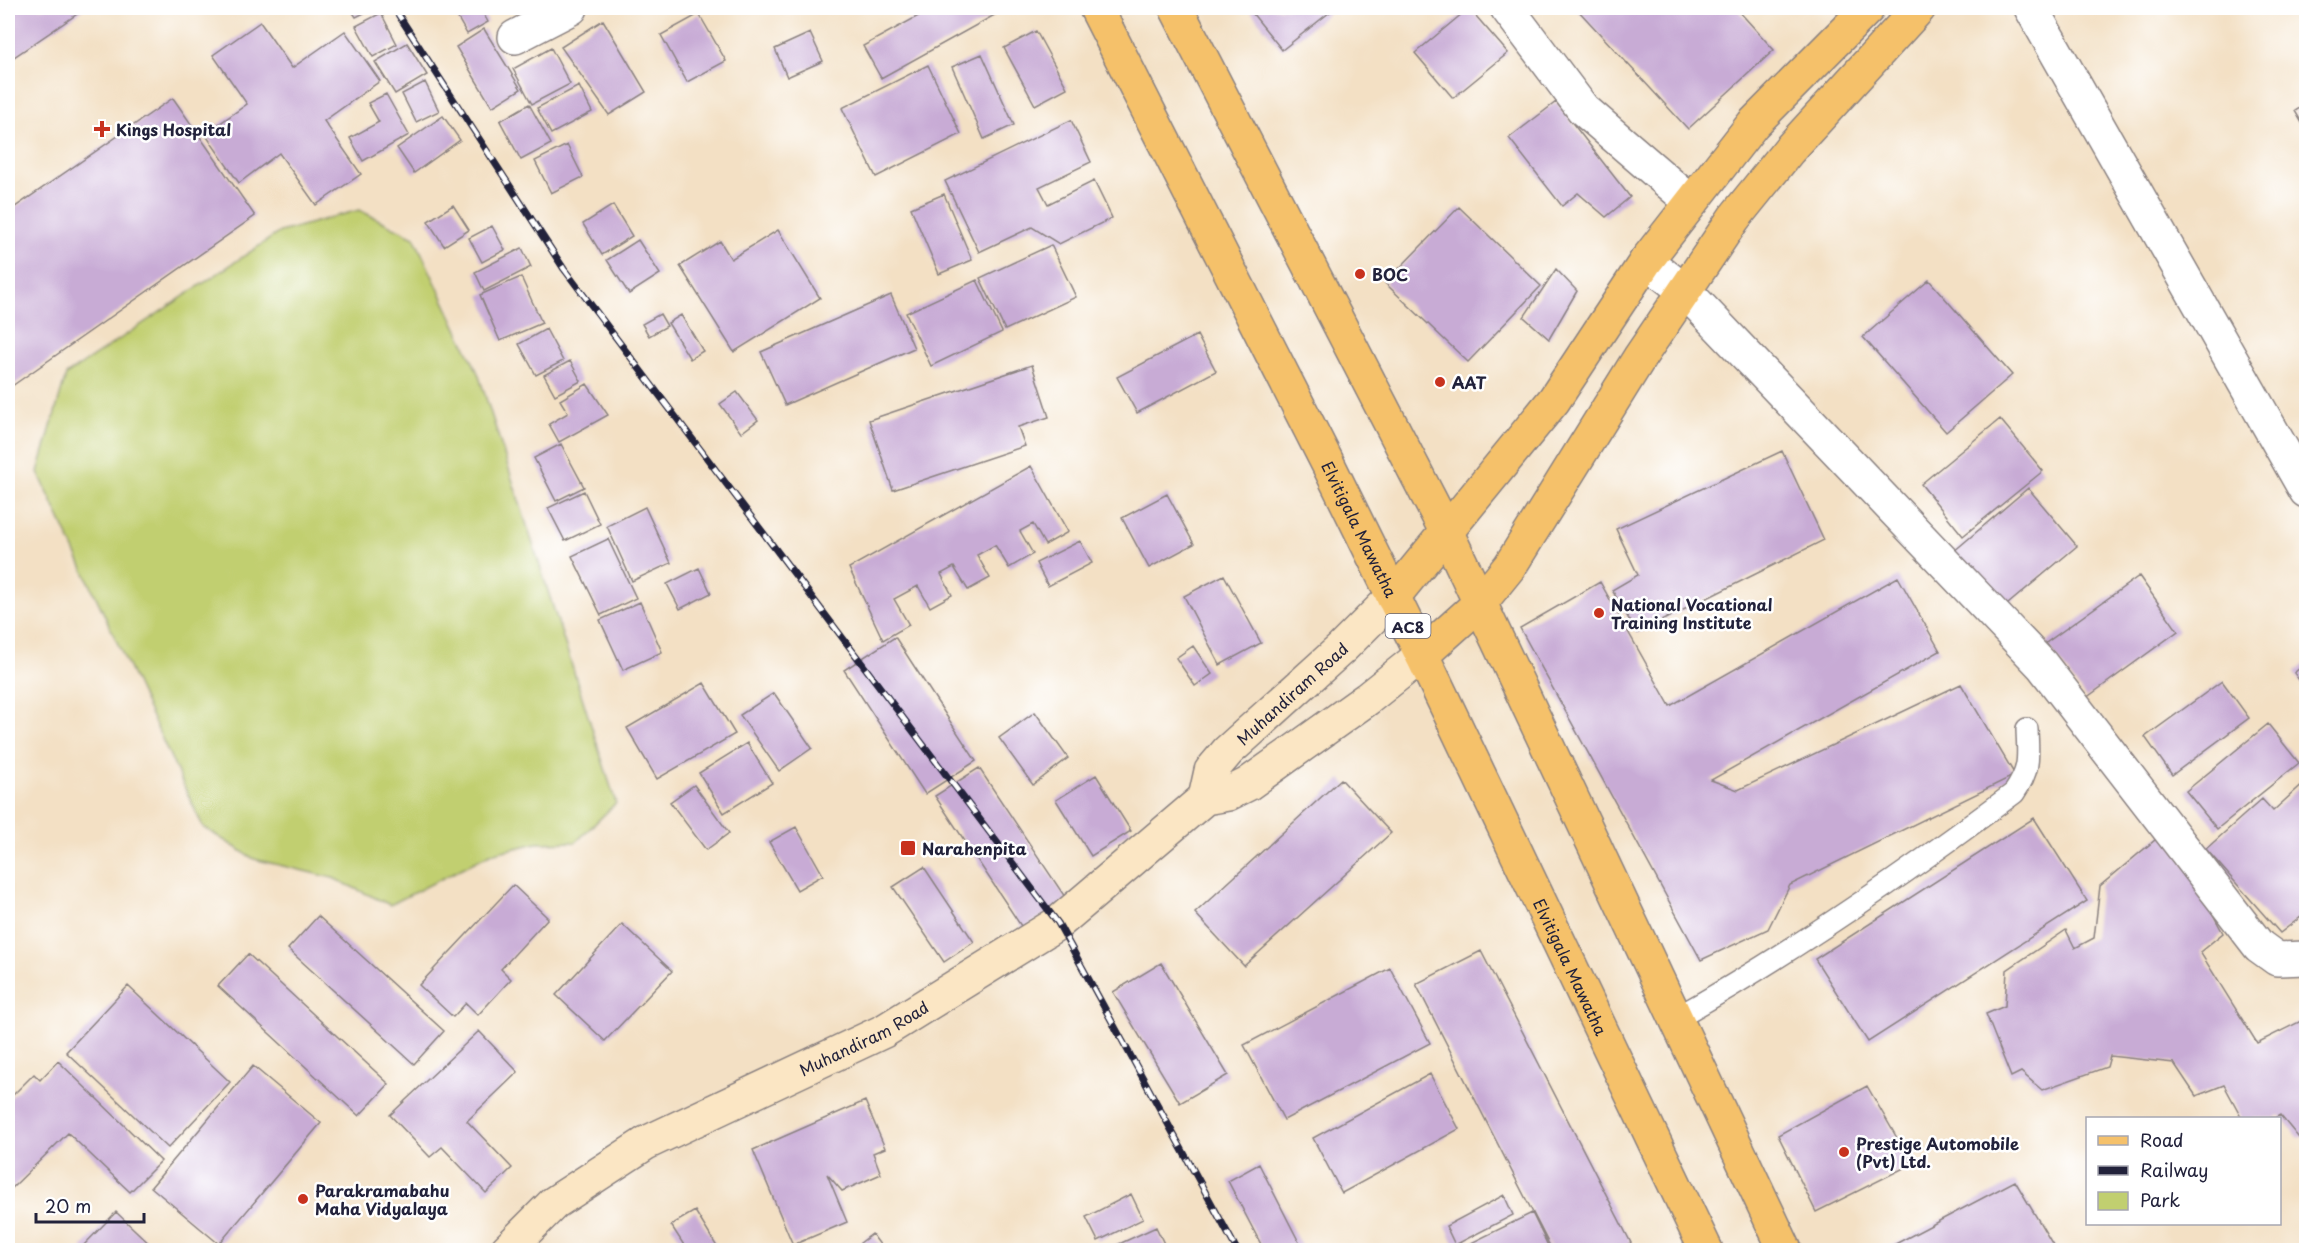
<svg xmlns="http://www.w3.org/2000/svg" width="2314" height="1258" font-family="'Playpen Sans',sans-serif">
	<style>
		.green { fill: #c1cf70; stroke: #727856; stroke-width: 1.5 }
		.building { fill: #c8abd5 }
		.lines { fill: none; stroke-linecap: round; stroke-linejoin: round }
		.lane-casing { stroke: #8a8180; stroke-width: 24 }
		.street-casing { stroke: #8a8180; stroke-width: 36 }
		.secondary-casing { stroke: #8a8180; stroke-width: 36 }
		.primary-casing { stroke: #8a8180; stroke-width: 36 }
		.highway-casing { stroke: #8a8180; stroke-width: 36 }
		.lane { stroke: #fff; stroke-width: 21 }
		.street { stroke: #fff; stroke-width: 33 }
		.secondary { stroke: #fbe6c4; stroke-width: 33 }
		.primary { stroke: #f5c16b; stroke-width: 33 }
		.highway { stroke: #f5c16b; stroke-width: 33 }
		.rail-casing { stroke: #22223b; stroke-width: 7 }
		.rail { stroke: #fff; stroke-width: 4.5; stroke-dasharray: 14; stroke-linecap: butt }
		.poi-dot { fill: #c8321e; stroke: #fff; stroke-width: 2 }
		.labels { text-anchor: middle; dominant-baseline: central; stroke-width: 5; stroke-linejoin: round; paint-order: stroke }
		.shield { fill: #fff; stroke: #646476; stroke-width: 1.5 }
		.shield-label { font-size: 15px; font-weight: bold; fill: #22223b }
		.poi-label { font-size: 16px; font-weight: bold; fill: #22223b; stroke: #fff; text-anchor: start }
		.street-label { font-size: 16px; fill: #22223b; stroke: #fff }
	</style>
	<rect width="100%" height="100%" fill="#fff"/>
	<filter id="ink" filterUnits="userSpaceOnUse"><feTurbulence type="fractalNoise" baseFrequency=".0167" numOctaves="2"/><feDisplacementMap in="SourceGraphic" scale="12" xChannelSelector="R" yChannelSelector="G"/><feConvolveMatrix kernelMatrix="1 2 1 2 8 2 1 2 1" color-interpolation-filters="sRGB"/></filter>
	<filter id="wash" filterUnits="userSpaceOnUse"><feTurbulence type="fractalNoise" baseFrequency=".008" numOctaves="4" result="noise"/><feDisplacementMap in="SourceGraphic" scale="24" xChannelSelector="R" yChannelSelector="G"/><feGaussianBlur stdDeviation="1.35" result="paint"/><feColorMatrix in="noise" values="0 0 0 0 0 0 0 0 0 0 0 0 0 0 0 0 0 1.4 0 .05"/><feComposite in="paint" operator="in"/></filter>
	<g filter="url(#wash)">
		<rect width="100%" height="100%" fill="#f3e0c4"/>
		<path class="green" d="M359 210 414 237 478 373 616 803 576 842 537 843 490 854 390 905 333 878 254 859 203 827 38 472 66 375 280 232Z"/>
		<g id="blocks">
			<path class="building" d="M14 8H82L83 10 8 61V12Z
				M350 8H374L356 17Z
				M452 8H480L488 22 467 34Z
				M933 8H997L1000 12 881 78 863 46Z
				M1248 8H1335L1282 50Z
				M1469 8 1508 53 1453 98 1415 53Z
				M1576 8H1736L1774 50 1688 129Z
				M381 13 397 44 373 57 356 26Z
				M699 14 726 61 687 82 661 35Z
				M603 20 646 92 609 115 561 47Z
				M260 22 292 68 345 31 380 81 324 121 361 174 316 205 279 153 239 183 205 134 247 104 213 55Z
				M484 29 521 89 492 107 456 47Z
				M1036 31 1067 88 1035 105 1004 48Z
				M810 33 823 61 787 77 775 49Z
				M407 43 427 75 395 94 375 62Z
				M551 48 570 84 532 104 513 69Z
				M982 54 1014 125 984 139 952 67Z
				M928 65 961 134 876 177 842 108Z
				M425 82 439 111 416 122 402 94Z
				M579 86 592 112 551 134 537 108Z
				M386 94 409 135 363 161 350 138 379 122 368 103Z
				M173 98 255 216 12 386 8 379V212Z
				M1556 102 1630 197 1606 217 1578 193 1562 206 1509 138Z
				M529 104 551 144 521 160 500 121Z
				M2306 104V130L2295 111Z
				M443 116 460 140 414 173 397 148Z
				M1071 120 1091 162 1039 187 1048 204 1094 181 1112 218 1059 244 1032 227 979 252 945 181Z
				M567 145 583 177 551 193 535 161Z
				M944 194 972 260 939 274 911 208Z
				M453 205 469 230 444 246 428 221Z
				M613 205 632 236 602 255 583 224Z
				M1459 207 1541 286 1468 362 1385 283Z
				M492 226 505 250 482 262 469 238Z
				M778 230 820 298 734 352 680 266 720 241 731 259Z
				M638 240 660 274 629 294 607 260Z
				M1051 245 1076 297 1005 330 980 278Z
				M522 248 531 267 484 291 475 272Z
				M1556 269 1577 291 1549 339 1524 317Z
				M521 277 542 323 500 341 480 295Z
				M977 280 1002 332 931 366 906 313Z
				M1929 280 2012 375 1946 432 1863 337Z
				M891 295 914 348 785 405 761 352Z
				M660 314 667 326 649 336 642 324Z
				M681 315 703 351 690 359 668 323Z
				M546 329 563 361 536 375 519 344Z
				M1197 335 1216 371 1137 413 1117 377Z
				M570 361 581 381 555 395 544 375Z
				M1032 365 1049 417 1018 427 1025 446 893 490 869 420Z
				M587 384 608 415 559 442 549 424 568 413 560 400Z
				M737 392 758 420 741 433 720 404Z
				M2000 419 2043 471 1963 536 1921 484Z
				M561 444 584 487 556 501 534 458Z
				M1782 451 1824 540 1637 633 1612 590 1638 575 1616 529Z
				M1031 466 1068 532 1045 545 1033 524 1020 531 1033 554 1009 568 995 545 977 555 990 578 968 590 954 567 941 574 952 595 930 607 918 586 894 599 909 625 883 640 849 568Z
				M2028 488 2077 546 2002 609 1953 552Z
				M584 491 600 524 565 541 548 508Z
				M1167 494 1194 544 1149 568 1122 518Z
				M645 507 671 563 632 581 607 526Z
				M608 539 636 598 601 615 572 556Z
				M1080 541 1092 563 1048 586 1036 563Z
				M699 568 711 593 680 609 667 584Z
				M1224 575 1261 643 1220 665 1184 596Z
				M2139 576 2178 631 2086 698 2046 643Z
				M1898 577 1940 651 1711 780 1738 790 1961 684 2015 775 1790 885 1768 929 1701 960 1520 628 1600 582 1670 706Z
				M640 602 662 652 623 670 600 620Z
				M895 637 976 761 925 794 844 670Z
				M1193 646 1212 674 1195 686 1176 658Z
				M2306 663V690L2294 673Z
				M2222 681 2249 718 2172 775 2145 737Z
				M704 683 735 734 657 779 627 728Z
				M774 693 812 748 779 771 740 715Z
				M1035 712 1068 758 1033 785 999 738Z
				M2268 724 2299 763 2217 829 2186 791Z
				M747 743 772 783 724 813 699 773Z
				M979 768 1067 900 1023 929 935 796Z
				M1096 775 1131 831 1091 856 1056 800Z
				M1341 779 1391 833 1244 966 1195 913Z
				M2306 781V913L2280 933 2206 849 2262 799 2273 811Z
				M694 785 729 833 706 850 670 802Z
				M2034 818 2087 901 1868 1042 1815 959Z
				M796 827 823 875 797 890 769 842Z
				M2167 830 2223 933 2200 952 2257 1043 2305 1019 2306 1021V1134L2299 1138 2280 1115 2275 1118H2242L2224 1085 2196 1096 2174 1063 2110 1056 2107 1067 2042 1090 2021 1072 2011 1077 1986 1014 2005 1006 2007 970 2066 930 2075 948 2094 938 2100 886Z
				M924 867 974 942 944 962 893 887Z
				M513 885 548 918 501 969 511 979 478 1015 466 1003 453 1017 419 985Z
				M318 916 444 1031 414 1064 288 949Z
				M622 924 672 971 605 1041 556 995Z
				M1481 951 1631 1243 1616 1250H1552L1416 984Z
				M248 954 389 1084 359 1116 218 986Z
				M1161 963 1228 1075 1180 1103 1113 992Z
				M1390 968 1430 1043 1284 1120 1244 1045Z
				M128 986 230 1082 168 1148 66 1052Z
				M479 1031 518 1072 467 1121 512 1168 486 1193 442 1147 430 1157 390 1115Z
				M58 1061 161 1161 130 1192 68 1133 8 1192V1100L34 1074 40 1080Z
				M253 1066 321 1123 219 1244 151 1187Z
				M1430 1074 1459 1129 1342 1193 1313 1138Z
				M1867 1086 1912 1164 1816 1212 1778 1135Z
				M865 1101 885 1148 873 1153 881 1174 842 1191 827 1174 847 1222 793 1245 753 1150Z
				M1259 1164 1303 1250H1264L1228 1181Z
				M2015 1181 2056 1250H1884Z
				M1131 1194 1143 1219 1098 1241 1086 1217Z
				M1504 1195 1513 1215 1455 1245 1446 1226Z
				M695 1211 719 1250H687L671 1225Z
				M116 1212 156 1250H85L82 1247Z
				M1532 1213 1550 1250H1467L1465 1246Z
				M1156 1227 1167 1250H1106Z
				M872 1234 884 1250H851Z"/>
		</g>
	</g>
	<g filter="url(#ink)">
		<use href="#blocks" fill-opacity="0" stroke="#8a8180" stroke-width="1.5"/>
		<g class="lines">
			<g class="lane-casing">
				<path id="lane" d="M1676 1018C1793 952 1906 874 2014 793 2031 768 2028 758 2027 729"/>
			</g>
			<g class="street-casing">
				<path id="street" d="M1507 8 1583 109 1691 202
					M2031 8 2306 491
					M515 37 571 8
					M1646 261 1685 291 2042 665 2259 946 2277 959 2306 958"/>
			</g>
			<g class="secondary-casing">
				<g id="secondary">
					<path id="s1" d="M1205 798 1211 771 1228 751 1342 648 1393 597"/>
					<path id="s2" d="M507 1250 554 1203 646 1143 884 1031 1058 923 1205 798 1228 794 1248 784 1367 699 1422 655"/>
				</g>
			</g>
			<g class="primary-casing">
				<path id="primary" d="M1393 597 1554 400 1646 261 1753 124 1868 8
					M1480 603 1510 566 1640 357 1734 218 1789 150 1919 8
					M1422 655 1480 603"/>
			</g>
			<g class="highway-casing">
				<g id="highway">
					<path id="s3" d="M1096 8 1328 464 1422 655 1706 1250"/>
					<path d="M1176 8 1447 533 1785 1250"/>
				</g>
			</g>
			<use href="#lane" class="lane"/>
			<use href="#street" class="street"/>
			<use href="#secondary" class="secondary"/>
			<use href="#primary" class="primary"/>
			<use href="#highway" class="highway"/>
			<g class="rail-casing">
				<path id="rail" d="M394 8 564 269 1058 923 1237 1250"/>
			</g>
			<use href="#rail" class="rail"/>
		</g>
	</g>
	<g class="poi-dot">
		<path d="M99 120h6v6h6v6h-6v6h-6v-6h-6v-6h6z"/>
		<circle cx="1360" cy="274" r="6"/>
		<circle cx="1440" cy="382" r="6"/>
		<circle cx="1599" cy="613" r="6"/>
		<rect x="900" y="840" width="16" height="16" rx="3"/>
		<circle cx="1844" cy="1152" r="6"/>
		<circle cx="303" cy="1199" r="6"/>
	</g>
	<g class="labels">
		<rect class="shield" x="1385.5" y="614" width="45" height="24" rx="4.5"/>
		<g class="shield-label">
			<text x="1408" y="626">AC8</text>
		</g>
		<g class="poi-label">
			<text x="116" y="129">Kings Hospital</text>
			<text x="1372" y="274">BOC</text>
			<text x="1452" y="382">AAT</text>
			<text x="1611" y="604">National Vocational<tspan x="1611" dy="18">Training Institute</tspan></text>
			<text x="922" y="848">Narahenpita</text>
			<text x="1856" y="1143">Prestige Automobile<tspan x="1856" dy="18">(Pvt) Ltd.</tspan></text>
			<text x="315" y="1190">Parakramabahu<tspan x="315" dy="18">Maha Vidyalaya</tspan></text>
		</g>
		<g class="street-label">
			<text stroke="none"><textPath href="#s3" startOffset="584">Elvitigala Mawatha</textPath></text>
			<text stroke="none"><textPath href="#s1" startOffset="140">Muhandiram Road</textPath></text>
			<text stroke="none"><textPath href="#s3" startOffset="1070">Elvitigala Mawatha</textPath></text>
			<text stroke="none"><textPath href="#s2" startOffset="418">Muhandiram Road</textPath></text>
		</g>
	</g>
	<rect width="2314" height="1258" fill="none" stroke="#fff" stroke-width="30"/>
	<rect x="2086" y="1117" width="195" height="108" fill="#ffffff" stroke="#a7a7b1" stroke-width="1.5"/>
	<rect x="2098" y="1136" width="30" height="9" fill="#f5c16b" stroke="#a7a7b1" stroke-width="1.5"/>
	<text x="2140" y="1147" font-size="18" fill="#22223b">Road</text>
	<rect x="2098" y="1166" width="30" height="9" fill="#22223b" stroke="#a7a7b1" stroke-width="1.5"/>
	<text x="2140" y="1177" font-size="18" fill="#22223b">Railway</text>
	<rect x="2098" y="1192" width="30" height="18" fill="#c1cf70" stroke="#a7a7b1" stroke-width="1.5"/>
	<text x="2140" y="1207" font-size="18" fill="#22223b">Park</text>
	<path d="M36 1213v9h108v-9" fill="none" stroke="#22223b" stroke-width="3"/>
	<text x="45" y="1213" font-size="18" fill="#22223b" stroke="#ffffff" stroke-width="4.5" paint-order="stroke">20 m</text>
</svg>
